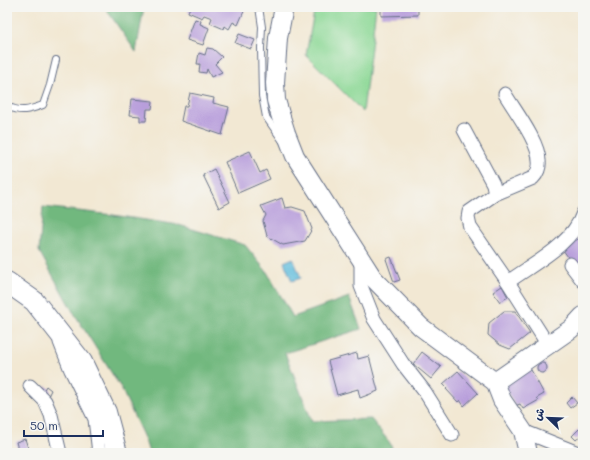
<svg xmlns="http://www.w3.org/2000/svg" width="590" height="460" font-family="Mali,'Playpen Sans Arabic',sans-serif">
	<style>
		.green { fill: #8cd895; stroke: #54847a }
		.forest { fill: #71b87e; stroke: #46746e }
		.water { fill: #5ebcdc; stroke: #3c769d }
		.building { fill: #b89edb }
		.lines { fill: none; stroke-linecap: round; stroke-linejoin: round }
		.lane-casing { stroke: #667087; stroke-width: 8 }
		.street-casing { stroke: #667087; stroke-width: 15 }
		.secondary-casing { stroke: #667087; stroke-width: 20 }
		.primary-casing { stroke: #667087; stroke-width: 22 }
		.lane { stroke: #fff; stroke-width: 6 }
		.street { stroke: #fff; stroke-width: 13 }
		.secondary { stroke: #fff; stroke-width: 18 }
		.primary { stroke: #fff; stroke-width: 20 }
	</style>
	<rect width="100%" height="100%" fill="#f6f6f2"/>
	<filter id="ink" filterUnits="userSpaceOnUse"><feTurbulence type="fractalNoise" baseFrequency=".025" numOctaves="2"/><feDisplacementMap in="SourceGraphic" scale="8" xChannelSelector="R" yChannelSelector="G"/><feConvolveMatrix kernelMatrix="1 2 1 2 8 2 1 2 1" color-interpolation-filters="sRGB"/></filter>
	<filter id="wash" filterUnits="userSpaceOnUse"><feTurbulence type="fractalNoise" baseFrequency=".012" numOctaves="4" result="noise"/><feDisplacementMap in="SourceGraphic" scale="16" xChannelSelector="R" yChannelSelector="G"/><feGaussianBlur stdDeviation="0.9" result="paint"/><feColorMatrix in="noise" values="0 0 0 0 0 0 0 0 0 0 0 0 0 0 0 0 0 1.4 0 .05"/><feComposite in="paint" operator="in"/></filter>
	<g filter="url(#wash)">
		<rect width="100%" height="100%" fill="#f2e8d3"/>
		<path class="green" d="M315 7H376L363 112 306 55Z"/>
		<path class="forest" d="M102 7H144L136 52 106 9Z
			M43 207 113 215 179 225 245 245 267 272 293 317 349 297 361 329 285 353 312 421 371 419 390 443 394 453H149L145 440 121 388 72 310 39 251Z"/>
		<path class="water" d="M293 258 301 278 292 281 284 262Z"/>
		<g id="blocks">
			<path class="building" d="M190 7H240L245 9 238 25 233 22 229 29 225 26 224 29 210 23 212 18 204 15 202 18 188 12Z
				M381 7H418V15L381 16Z
				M195 19 201 21 200 24 209 28 203 45 187 40Z
				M239 34 255 40 251 49 235 43Z
				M207 48 213 49 222 57 215 64 222 72 211 77 207 69 206 73 199 72 200 64H197L199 53 205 55Z
				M190 93 214 98 213 103 229 107 222 135 181 121 184 106H187Z
				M132 99 153 101 152 109H147L146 121H140V116L130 115Z
				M250 151 260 173 266 170 270 179 238 193 225 162Z
				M214 169 230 202 219 208 203 175Z
				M282 198 285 208 292 207 305 211 312 229 305 241 283 245 267 236 263 221 266 215 261 206Z
				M581 237 583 240V268L580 270 576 268 563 250 570 245 567 242 572 238 575 241Z
				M391 257 400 280 394 282 386 259Z
				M502 286 508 297 500 302 493 292Z
				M504 311H515L530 333 510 349 500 345 488 335 489 323Z
				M422 352 441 367 431 379 413 364Z
				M357 353 358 359 369 356 378 391 360 398 358 389 337 395 328 361Z
				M537 368a5 5 0 1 1 10 0a5 5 0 1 1-10 0Z
				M530 368 544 394 537 398 539 400 523 409 520 404 515 406 504 386Z
				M458 371 478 393 464 406 460 400 458 402 446 389 447 388 443 384Z
				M46 386 51 390 48 396 42 393Z
				M572 397 577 403 570 408 566 403Z
				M579 429 583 434 576 440 572 436Z
				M25 439 29 451 19 453 16 442Z"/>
		</g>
	</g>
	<g filter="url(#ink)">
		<use href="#blocks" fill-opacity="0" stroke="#667087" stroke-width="1"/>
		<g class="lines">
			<g class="lane-casing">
				<path id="lane" d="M259 7 262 27 261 48 262 96 266 117 282 140
					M7 106C21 113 29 110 43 105L50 85 56 60"/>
			</g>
			<g class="street-casing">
				<path id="street" d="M464 130 493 184 495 194 469 212 468 218 470 227 508 282 548 345
					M495 194 533 178C537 174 540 167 539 161 539 142 515 111 505 94
					M361 261V286L374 319 403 364 425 392 452 435
					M570 264 583 281
					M508 282C534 263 572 245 583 213
					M60 342 71 370 95 419 99 453
					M30 386 45 401 51 415 60 453
					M523 431 578 453"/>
			</g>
			<g class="secondary-casing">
				<path id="secondary" d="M284 7 278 38 275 83 276 100 280 114 286 133 295 156 373 278 421 327 495 382 502 400 523 431 528 453
					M495 382 571 329 583 316"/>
			</g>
			<g class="primary-casing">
				<path id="primary" d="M7 282 34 301 82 362 106 412 117 453"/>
			</g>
			<use href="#lane" class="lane"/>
			<use href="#street" class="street"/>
			<use href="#secondary" class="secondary"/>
			<use href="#primary" class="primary"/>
		</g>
	</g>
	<rect width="590" height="460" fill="none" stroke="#f6f6f2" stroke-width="24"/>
	<g transform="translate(548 418) rotate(293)" stroke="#f6f6f2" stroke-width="3" paint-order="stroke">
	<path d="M0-3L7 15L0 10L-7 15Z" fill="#1b2f5e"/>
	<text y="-6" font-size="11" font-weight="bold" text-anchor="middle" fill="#1b2f5e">ش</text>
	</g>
	<path d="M24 430v6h79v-6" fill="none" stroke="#1b2f5e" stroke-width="2"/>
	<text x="30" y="430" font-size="12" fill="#1b2f5e" stroke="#f6f6f2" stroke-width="3" paint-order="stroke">50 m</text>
</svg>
